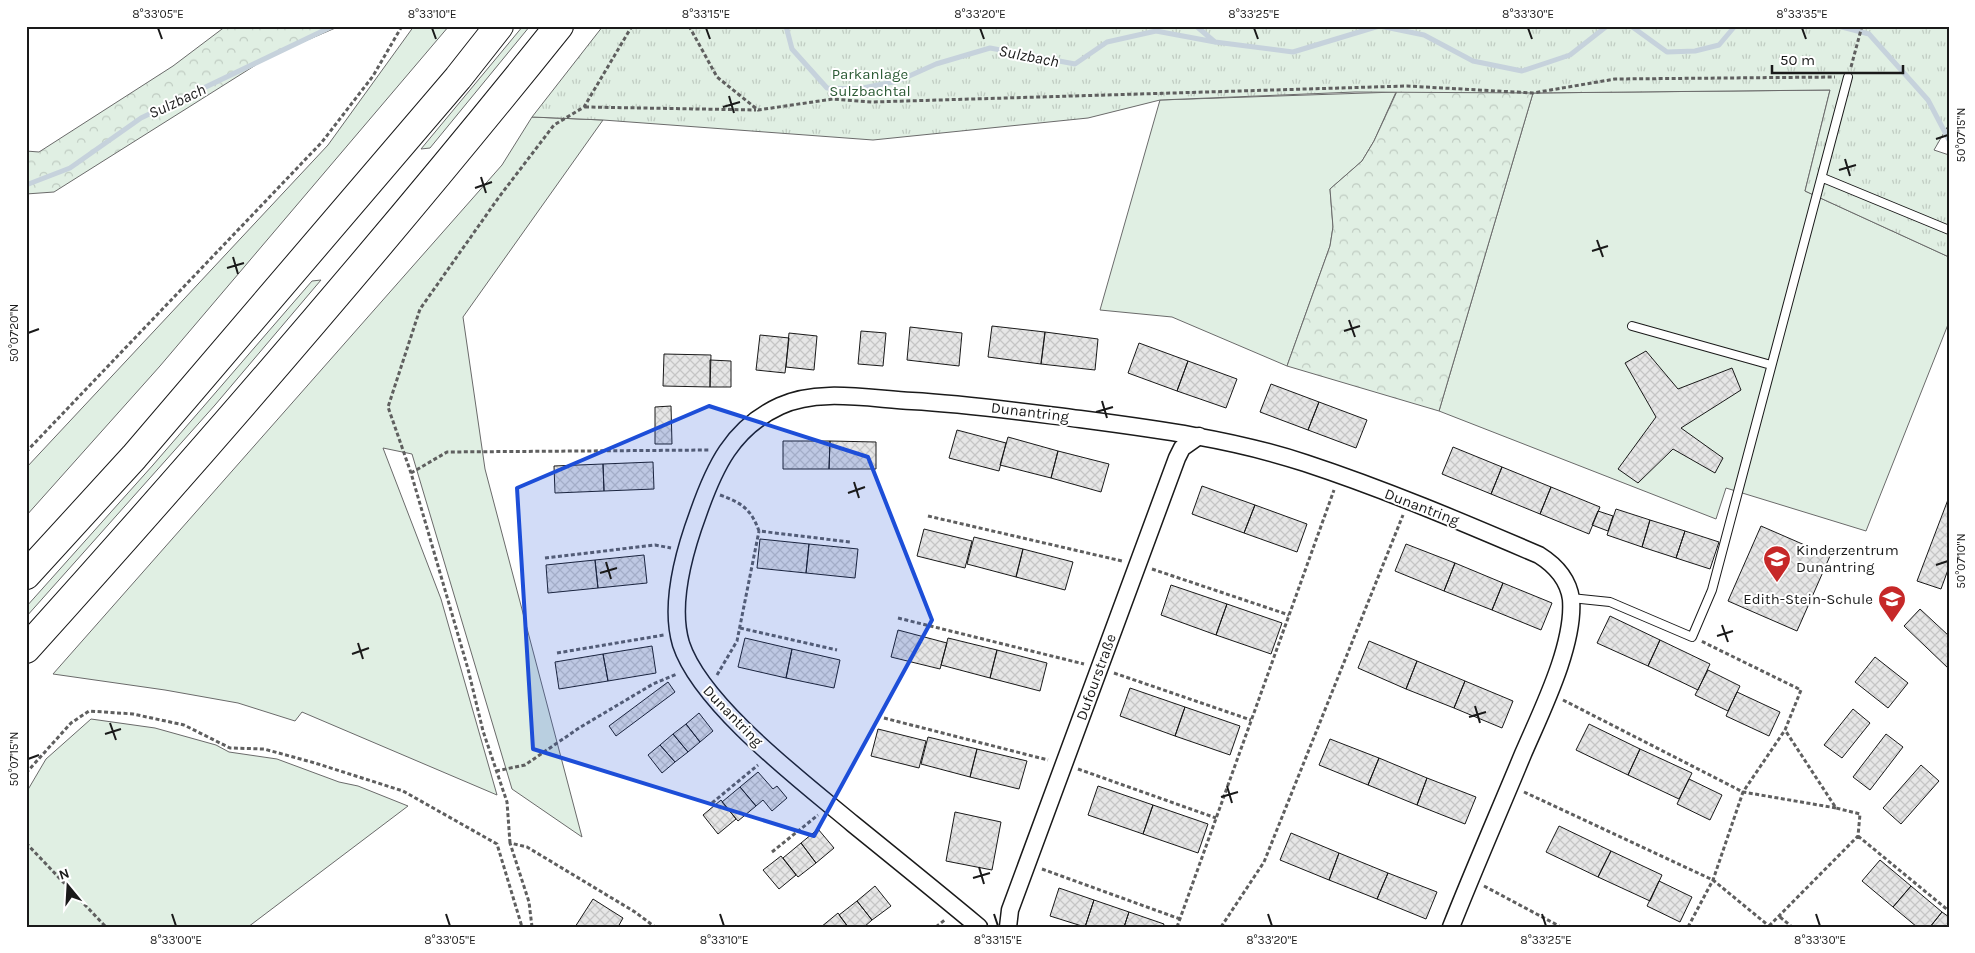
<svg xmlns="http://www.w3.org/2000/svg" width="1975" height="953" font-family="Karla,sans-serif">
	<style>
		.green { fill: #e0efe3; stroke: #6a6a6a }
		.forest { fill: url(#forest-crowns); stroke: #6a6a6a }
		.park { fill: url(#park-tufts); stroke: #6a6a6a }
		.lines { fill: none; stroke-linecap: round; stroke-linejoin: round }
		.stream { stroke: #c6d2dc; stroke-width: 5 }
		.building { fill: url(#building-cross-hatch); stroke: #1a1a1a }
		.service-casing { stroke: #1a1a1a; stroke-width: 10 }
		.minor-casing { stroke: #1a1a1a; stroke-width: 19 }
		.motorway-casing { stroke: #1a1a1a; stroke-width: 30 }
		.path { stroke: #5f5f5f; stroke-width: 3; stroke-dasharray: 4 2.5; stroke-linecap: butt }
		.service { stroke: #fff; stroke-width: 8 }
		.minor { stroke: #fff; stroke-width: 16 }
		.motorway { stroke: #fff; stroke-width: 28 }
		.marked { fill: #1d4ed8; fill-opacity: 0.2; stroke: #1d4ed8; stroke-width: 4; stroke-linejoin: round }
		.ticks { fill: none; stroke: #1a1a1a; stroke-width: 2 }
		.labels { text-anchor: middle; dominant-baseline: central; stroke-width: 4; stroke-linejoin: round; paint-order: stroke }
		.park-label { font-size: 15px; fill: #2b5a34; stroke: #fff }
		.street-label { font-size: 15px; fill: #1a1a1a; stroke: #fff }
		.poi-label { font-size: 15px; fill: #1a1a1a; stroke: #fff; text-anchor: start }
		.water-label { font-size: 16px; font-style: italic; fill: #1a1a1a; stroke: #fff }
		.neatline { fill: none; stroke: #1a1a1a; stroke-width: 2 }
		.ticks-label { font-size: 12px; text-anchor: middle; fill: #1a1a1a }
	</style>
	<defs>
		<pattern id="forest-crowns" width="20" height="18" patternUnits="userSpaceOnUse" patternTransform="scale(1.25)"><rect width="20" height="18" fill="#e0efe3"/><path d="M2 6a3 3 0 1 1 6 0M12 15a3 3 0 1 1 6 0" fill="none" stroke="#c0ccc2"/></pattern>
		<pattern id="park-tufts" width="24" height="20" patternUnits="userSpaceOnUse" patternTransform="scale(1.25)"><rect width="24" height="20" fill="#e0efe3"/><path d="M3 7l-1-3M5 7V3M7 7l1-3M15 17l-1-3M17 17v-4M19 17l1-3" fill="none" stroke="#c0ccc2"/></pattern>
		<pattern id="building-cross-hatch" width="8" height="8" patternUnits="userSpaceOnUse" patternTransform="scale(1.25)"><rect width="8" height="8" fill="#e6e6e6"/><path d="M0 0l8 8M0 8l8-8" fill="none" stroke="#c5c5c5"/></pattern>
	</defs>
	<rect width="100%" height="100%" fill="#fff"/>
	<path class="green" d="M414 26H449L160 366 26 516V468L328 145Z
		M523 26H530L430 148 421 149Z
		M1830 90 1805 191 1949 257V322L1866 531 1726 488 1716 519 1439 411 1533 93Z
		M1396 92 1374 141 1362 161 1330 189 1333 227 1330 246 1287 366 1172 317 1100 310 1160 100Z
		M532 117 603 120 463 317 485 469 582 837 512 789 412 454 383 448 441 599 497 795 302 712 295 721 238 703 165 690 53 674 502 165Z
		M321 280 215 405 26 617V607L153 465 312 281Z
		M91 719 155 728 216 745 229 752 277 759 339 782 358 786 408 806 248 927H26V793L46 759Z"/>
	<path class="forest" d="M226 26H340L270 56 54 192 26 194V151L39 152 173 66Z
		M1405 74 1533 93 1439 411 1287 366 1330 246 1333 227 1330 189 1362 161 1374 141Z"/>
	<path class="park" d="M603 26H1949V124L1934 150 1949 155V257L1805 191 1830 90 1533 93 1355 92 1160 100 1088 118 873 140 603 120 532 117Z"/>
	<g class="lines">
		<path class="stream" d="M786 26 792 49 827 88 858 89 898 81 936 64 990 48 1075 64 1107 42 1156 31 1215 42 1293 52 1379 26
			M1196 26 1215 42
			M1380 26 1424 35 1473 61 1522 71 1570 55 1607 26
			M1627 26H1631L1667 52 1695 51 1719 45 1735 26
			M1838 26 1869 34 1928 100 1949 140
			M26 185 70 168 141 118 333 26"/>
	</g>
	<path class="building" d="M992 326 1045 332 1041 364 988 357Z
		M910 327 962 333 959 366 907 360Z
		M861 331 886 333 883 366 858 364Z
		M1045 332 1098 339 1095 370 1041 364Z
		M789 333 817 336 814 370 786 367Z
		M760 335 789 338 785 373 756 370Z
		M1139 343 1188 361 1177 391 1128 373Z
		M1646 351 1678 389 1732 368 1741 390 1681 428 1723 458 1715 473 1673 449 1638 483 1618 469 1656 417 1625 363Z
		M664 354 711 355 710 387 663 386Z
		M710 360 731 361V387H710Z
		M1188 361 1237 379 1226 408 1177 391Z
		M1271 384 1319 402 1308 430 1260 412Z
		M1319 402 1367 420 1356 448 1308 430Z
		M671 406 672 444H655V407Z
		M957 430 1006 443 999 471 949 458Z
		M1008 437 1058 451 1051 478 1000 465Z
		M783 441H830L829 469H783Z
		M830 441 876 442V469H829Z
		M1453 447 1502 467 1491 494 1442 474Z
		M1058 451 1109 464 1101 492 1051 478Z
		M653 462 654 489 604 491 603 464Z
		M603 464 604 491 555 493 554 466Z
		M1502 467 1551 487 1540 514 1491 494Z
		M1202 486 1255 505 1244 533 1192 514Z
		M1551 487 1600 507 1589 534 1540 514Z
		M1949 497V567L1941 589 1917 581Z
		M1255 505 1307 524 1297 552 1244 533Z
		M1616 509 1650 520 1642 547 1607 535Z
		M1598 511 1613 516 1608 531 1592 525Z
		M1650 520 1685 531 1676 558 1642 547Z
		M1761 526 1830 556 1797 631 1728 601Z
		M924 529 972 541 965 568 917 556Z
		M1685 531 1719 542 1710 569 1676 558Z
		M974 537 1023 549 1016 577 967 564Z
		M760 539 809 544 806 573 757 568Z
		M809 544 858 549 855 578 806 573Z
		M1406 544 1455 563 1444 591 1395 571Z
		M1023 549 1073 562 1065 590 1016 577Z
		M644 555 647 583 598 588 595 560Z
		M595 560 598 588 548 593 546 565Z
		M1455 563 1503 583 1492 610 1444 591Z
		M1503 583 1552 603 1541 630 1492 610Z
		M1171 585 1227 604 1216 635 1161 615Z
		M1227 604 1282 623 1271 654 1216 635Z
		M1920 609 1949 636V669L1904 626Z
		M1610 616 1660 640 1648 666 1597 643Z
		M898 630 947 643 940 669 891 657Z
		M745 638 792 649 786 678 738 667Z
		M948 638 997 650 990 678 941 665Z
		M1660 640 1710 664 1698 690 1648 666Z
		M1369 641 1417 661 1406 689 1358 668Z
		M652 646 656 673 608 681 603 654Z
		M792 649 840 660 834 688 786 678Z
		M997 650 1047 663 1040 691 990 678Z
		M603 654 608 681 559 689 555 662Z
		M1875 657 1908 683 1888 708 1855 682Z
		M1417 661 1465 681 1454 708 1406 689Z
		M1708 670 1740 686 1728 711 1695 695Z
		M1465 681 1513 701 1502 728 1454 708Z
		M668 682 675 692 616 736 609 726Z
		M1130 688 1185 707 1175 736 1120 716Z
		M1737 692 1780 712 1769 736 1726 716Z
		M1185 707 1240 726 1230 755 1175 736Z
		M1853 709 1870 723 1842 758 1824 745Z
		M699 713 713 731 700 742 686 724Z
		M686 724 700 742 688 752 673 734Z
		M1589 724 1640 749 1628 775 1576 750Z
		M878 729 926 741 919 768 871 756Z
		M673 734 688 752 675 762 660 745Z
		M1886 734 1903 747 1870 790 1853 777Z
		M928 737 977 749 970 777 921 764Z
		M1330 739 1379 758 1368 785 1319 765Z
		M660 745 675 762 662 773 648 755Z
		M977 749 1027 761 1019 789 970 777Z
		M1640 749 1692 773 1679 799 1628 775Z
		M1379 758 1427 778 1417 805 1368 785Z
		M1921 765 1939 781 1901 824 1883 808Z
		M758 772 773 789 777 786 787 798 772 811 763 800 756 806 740 787Z
		M1427 778 1476 797 1465 824 1417 805Z
		M1689 779 1722 795 1710 820 1677 804Z
		M1098 786 1153 805 1143 834 1088 815Z
		M740 787 756 806 738 821 722 802Z
		M721 800 736 819 718 834 703 815Z
		M1153 805 1208 824 1198 853 1143 834Z
		M955 812 1001 822 992 870 946 861Z
		M1559 826 1611 851 1598 877 1546 852Z
		M818 829 834 848 816 863 801 843Z
		M1291 833 1339 853 1329 880 1280 860Z
		M801 843 816 863 798 877 783 858Z
		M1611 851 1662 875 1650 901 1598 877Z
		M1339 853 1388 873 1377 899 1329 880Z
		M781 856 796 875 779 889 763 870Z
		M1880 860 1911 886 1893 907 1862 881Z
		M1388 873 1437 892 1426 919 1377 899Z
		M1659 881 1692 897 1680 922 1647 906Z
		M875 886 891 906 872 920 857 901Z
		M1911 886 1942 912 1930 927H1917L1893 907Z
		M1059 888 1094 900 1085 927 1050 916Z
		M593 899 623 918 618 927H575Z
		M1094 900 1129 912 1124 927H1085Z
		M857 901 872 920 864 927H848L839 915Z
		M1129 912 1164 924 1163 927H1124Z
		M1942 912 1949 917V927H1930Z
		M838 913 848 927H821Z"/>
	<g class="lines">
		<g class="service-casing">
			<path id="service" d="M1823 178 1949 230
				M1632 326 1771 365
				M1571 598 1610 602 1692 637 1712 590 1848 77"/>
		</g>
		<g class="minor-casing">
			<path id="minor" d="M979 927C937 892 895 858 853 824 803 782 701 705 681 644 669 604 684 552 698 514 714 468 732 428 780 406 818 388 871 399 912 401 968 404 1024 412 1080 419 1156 429 1232 439 1305 463 1384 489 1462 522 1539 555 1555 565 1568 578 1571 599 1575 645 1541 712 1523 754 1499 812 1474 869 1451 927
				M1008 927 1010 910 1177 458 1182 448 1199 436"/>
		</g>
		<g class="motorway-casing">
			<path id="motorway" d="M26 575 134 457 458 78 499 26
				M26 649C209 446 388 239 559 26"/>
		</g>
		<path class="path" d="M689 26 717 77 758 110 833 99 872 102 1407 86 1533 93 1615 79 1835 77
			M1851 67 1862 26
			M585 107 756 110
			M26 452 322 142 373 76 402 26
			M411 473 447 452 709 450
			M720 495C742 503 751 509 759 531L850 542
			M928 516 1122 561
			M545 558 655 545 671 548
			M1152 569 1289 615
			M898 618 1084 664
			M740 628 837 650
			M557 653 664 635
			M1114 673 1251 720
			M717 675 737 641 759 531
			M1563 700 1743 792 1836 808
			M884 718 1048 760
			M1078 769 1216 818
			M496 771 525 765 579 728 653 684 677 674
			M26 773 71 723 89 711 133 714 184 725 230 748 264 749 315 763 403 791 497 844 522 927
			M1524 792 1713 880 1769 926
			M712 803 758 765
			M1858 836 1949 911
			M26 843 106 927
			M510 843 507 802 483 731 468 669 411 473 388 407 420 309 499 197 554 125 584 107 632 26
			M772 852 818 815
			M1042 869 1180 919
			M1484 886 1561 927
			M1780 917 1792 927
			M1769 926 1858 836 1860 814 1836 808 1785 730
			M532 927 529 902 510 843 527 847 635 912 655 927
			M936 927 946 919
			M1177 927 1334 490
			M1221 927 1264 862 1403 515
			M1688 927 1713 880 1743 792 1785 730 1801 690 1701 641"/>
		<use href="#service" class="service"/>
		<use href="#minor" class="minor"/>
		<use href="#motorway" class="motorway"/>
	</g>
	<path class="marked" d="M709 406 868 457 932 620 814 836 533 749 517 488Z"/>
	<path class="ticks" d="M158 28 162 39M432 28 436 39M706 28 710 39M980 28 984 39M1254 28 1258 39M1528 28 1532 39M1802 28 1806 39M729 96 734 113M723 107 740 102M1936 139 1948 135M1845 159 1850 176M1839 170 1856 165M481 177 486 193M475 188 492 182M1597 240 1603 257M1592 251 1608 246M233 257 238 274M227 268 244 263M1349 320 1355 337M1344 331 1360 326M28 333 39 329M1102 401 1107 418M1096 412 1113 407M854 482 859 498M848 493 865 487M606 562 611 579M1936 565 1948 561M600 573 617 568M1722 625 1728 642M1717 636 1733 631M358 643 363 659M352 654 369 648M1475 706 1480 723M1469 717 1486 712M110 723 116 740M105 734 121 729M28 759 39 755M1227 786 1232 803M1221 797 1238 792M979 867 984 884M973 878 990 873M172 914 176 926M446 914 450 926M720 914 724 926M994 914 998 926M1268 914 1272 926M1542 914 1546 926M1816 914 1820 926"/>
	<defs>
		<g id="school-pin" transform="scale(1.4375)"><path d="M0 17L-7.5 6A9.5 9.5 0 1 1 7.5 6Z" fill="#c62828" stroke="#fff"/><path d="M0-5L7-2L0 1L-7-2ZM-4 1L0 2.5L4 1V4Q0 6-4 4Z" fill="#fff"/></g>
	</defs>
	<g fill-rule="evenodd">
		<use href="#school-pin" x="1777" y="559"/>
		<use href="#school-pin" x="1892" y="599"/>
	</g>
	<g class="labels">
		<g class="park-label">
			<text x="870" y="74">Parkanlage<tspan x="870" dy="17">Sulzbachtal</tspan></text>
		</g>
		<g class="street-label">
			<text transform="translate(1030 412) rotate(7)">Dunantring</text>
			<text transform="translate(1422 507) rotate(21)">Dunantring</text>
			<text transform="translate(1096 677) rotate(-70)">Dufourstraße</text>
			<text transform="translate(733 716) rotate(46)">Dunantring</text>
		</g>
		<g class="poi-label">
			<text x="1796" y="550">Kinderzentrum<tspan x="1796" dy="17">Dunantring</tspan></text>
			<text x="1873" y="599" text-anchor="end">Edith-Stein-Schule</text>
		</g>
		<g class="water-label">
			<text transform="translate(1029 56) rotate(11)">Sulzbach</text>
			<text transform="translate(177 101) rotate(-25)">Sulzbach</text>
		</g>
	</g>
	<rect width="1975" height="953" fill="none" stroke="#ffffff" stroke-width="55"/>
	<g transform="translate(68 886) rotate(342)" stroke="#ffffff" stroke-width="4" paint-order="stroke">
	<path d="M0-4L9 19L0 12L-9 19Z" fill="#1a1a1a"/>
	<text y="-8" font-size="14" font-weight="bold" text-anchor="middle" fill="#1a1a1a">N</text>
	</g>
	<path d="M1772 65v8h131v-8" fill="none" stroke="#1a1a1a" stroke-width="2.5"/>
	<text x="1780" y="65" font-size="15" fill="#1a1a1a" stroke="#ffffff" stroke-width="4" paint-order="stroke">50 m</text>
	<rect x="28" y="28" width="1920" height="898" class="neatline"/>
	<g class="ticks-label">
		<text x="158" y="18">8°33'05"E</text>
		<text x="432" y="18">8°33'10"E</text>
		<text x="706" y="18">8°33'15"E</text>
		<text x="980" y="18">8°33'20"E</text>
		<text x="1254" y="18">8°33'25"E</text>
		<text x="1528" y="18">8°33'30"E</text>
		<text x="1802" y="18">8°33'35"E</text>
		<text transform="translate(1961 135) rotate(-90)" y="4">50°07'15"N</text>
		<text transform="translate(14 333) rotate(-90)" y="4">50°07'20"N</text>
		<text transform="translate(1961 561) rotate(-90)" y="4">50°07'10"N</text>
		<text transform="translate(14 759) rotate(-90)" y="4">50°07'15"N</text>
		<text x="176" y="944">8°33'00"E</text>
		<text x="450" y="944">8°33'05"E</text>
		<text x="724" y="944">8°33'10"E</text>
		<text x="998" y="944">8°33'15"E</text>
		<text x="1272" y="944">8°33'20"E</text>
		<text x="1546" y="944">8°33'25"E</text>
		<text x="1820" y="944">8°33'30"E</text>
	</g>
</svg>
